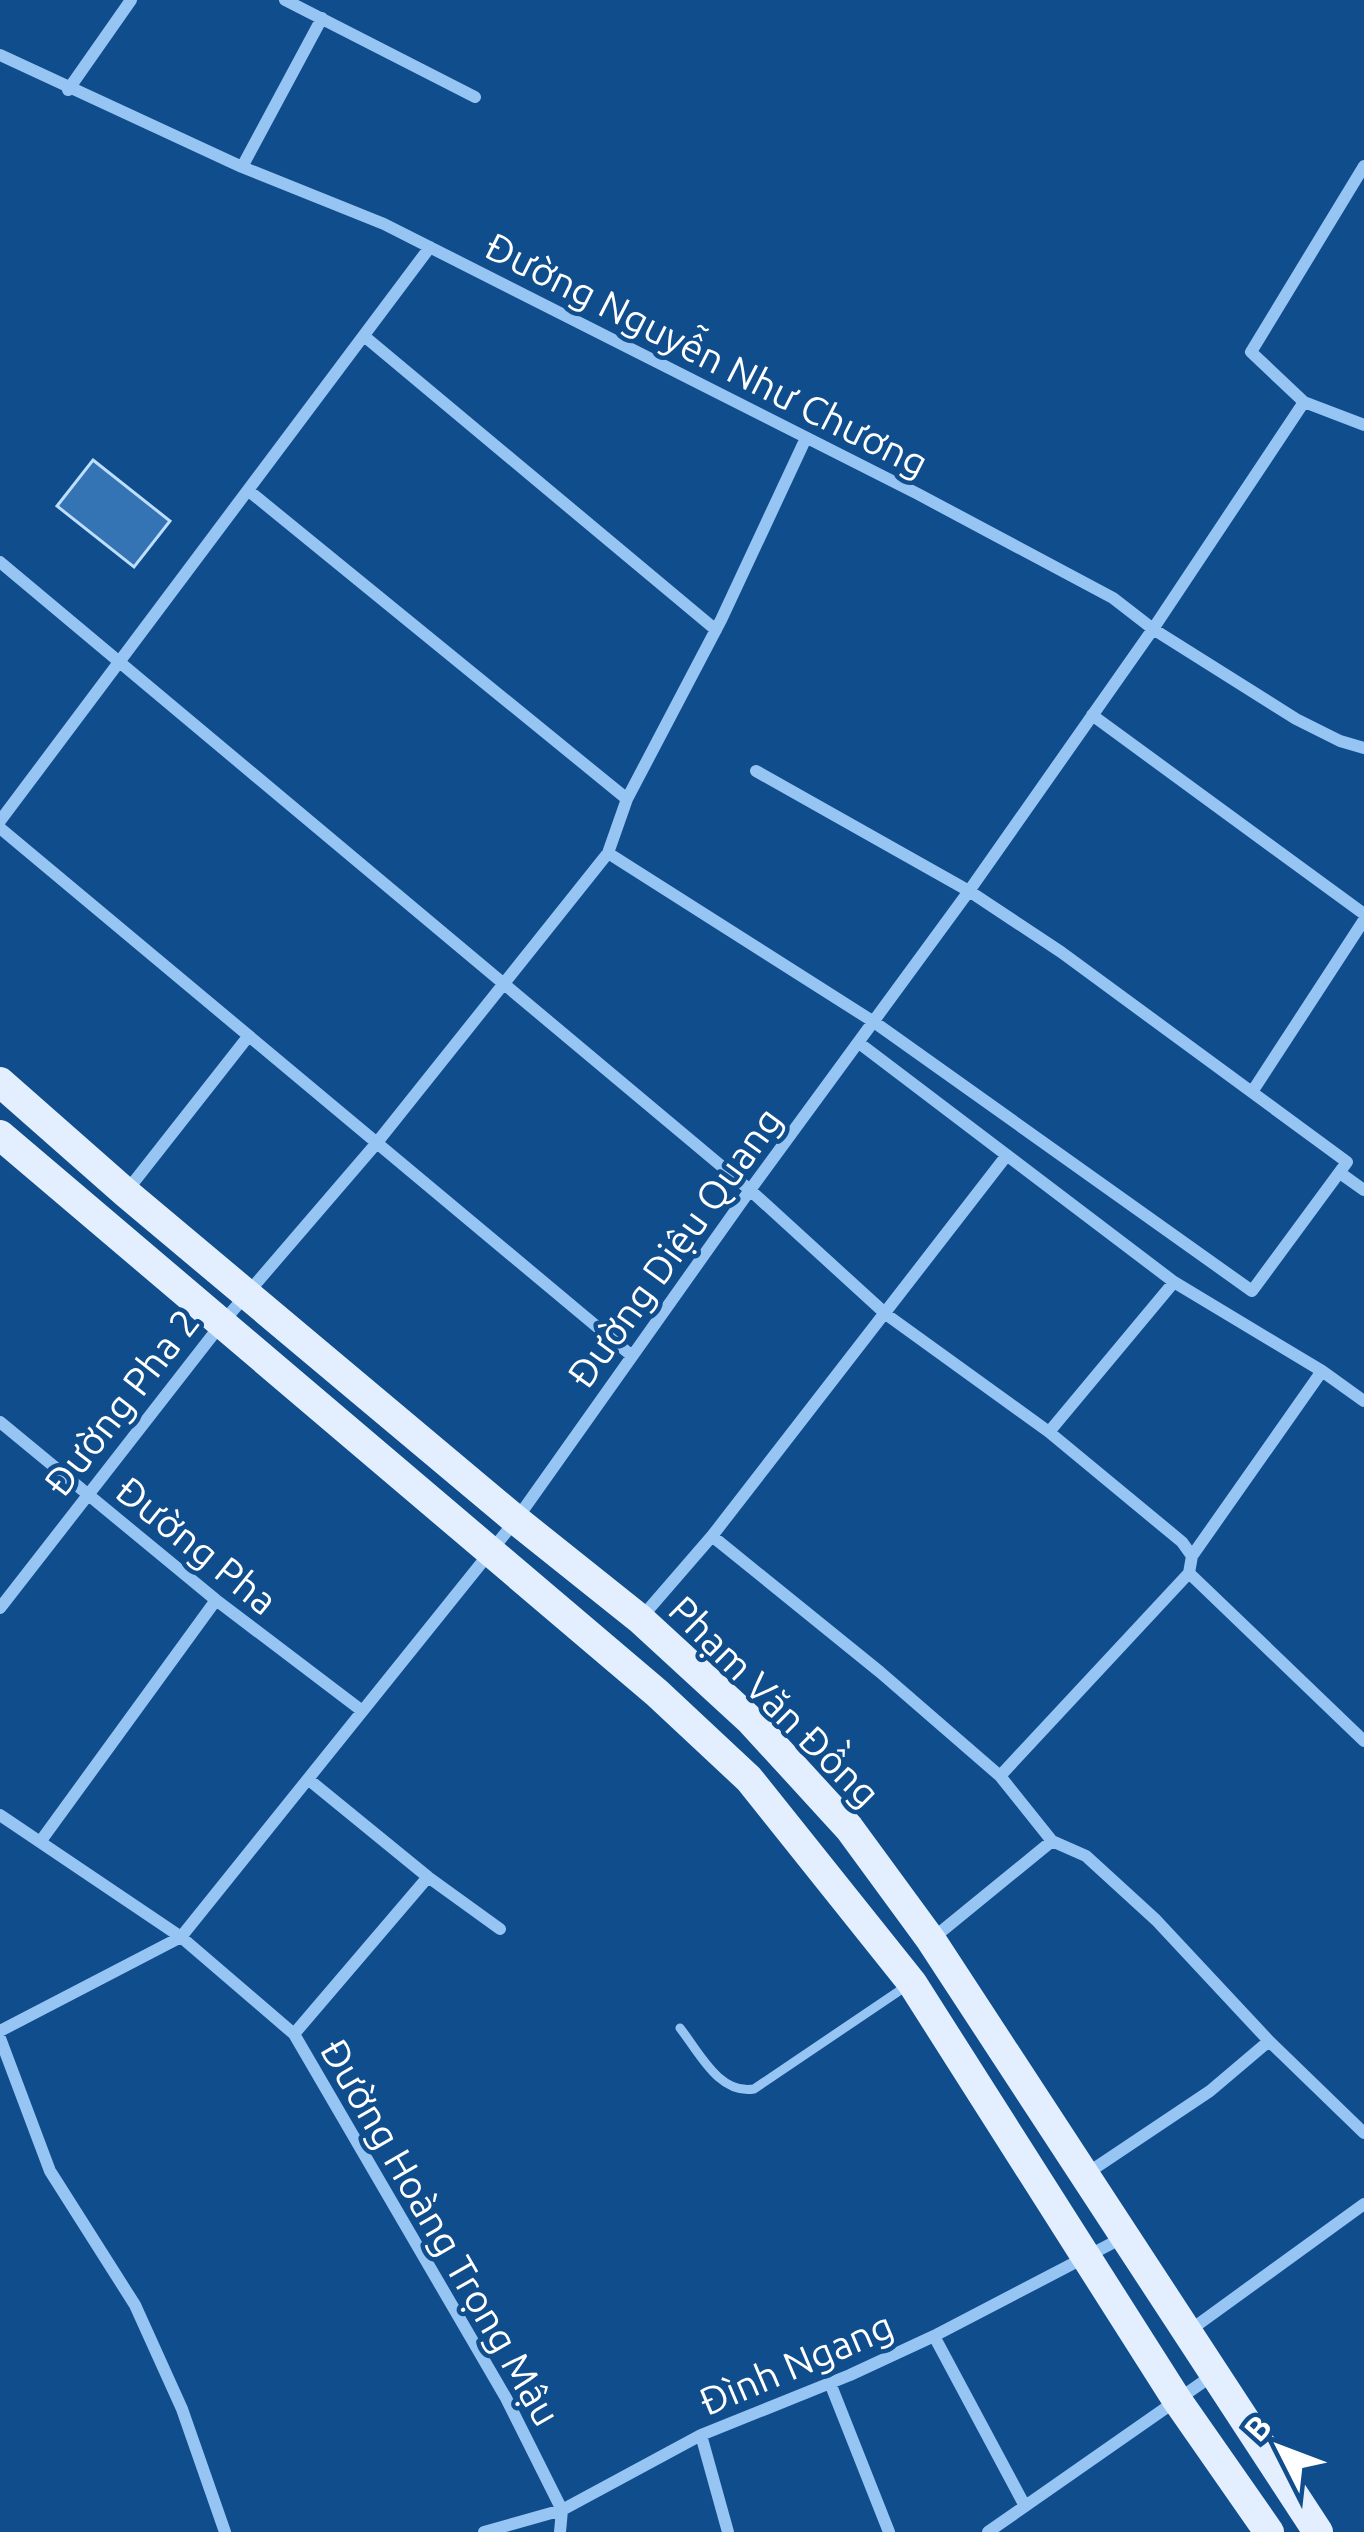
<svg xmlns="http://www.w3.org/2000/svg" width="1364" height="2532" font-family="Ubuntu,sans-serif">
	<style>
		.building { fill: #3474b5; stroke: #bedefd; stroke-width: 3 }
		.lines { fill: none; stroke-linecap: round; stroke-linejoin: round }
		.service { stroke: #97c5f3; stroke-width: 9 }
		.minor { stroke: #97c5f3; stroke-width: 12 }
		.primary { stroke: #e3efff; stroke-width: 30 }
		.labels { text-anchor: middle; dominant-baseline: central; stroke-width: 9; stroke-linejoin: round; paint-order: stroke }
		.street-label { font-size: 39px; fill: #fff; stroke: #104d8d }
	</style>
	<rect width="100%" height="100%" fill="#104d8d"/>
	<path class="building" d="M93 460 170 521 134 567 57 506Z"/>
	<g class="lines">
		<path class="service" d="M680 2028C699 2052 719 2095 754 2089L908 1985"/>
		<path class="minor" d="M285 0 475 97
			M0 55 242 167 384 224 918 494 1113 598 1153 629 1296 719 1340 741 1364 748
			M68 90 131 0
			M1364 166 1251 352 1304 402 1364 425
			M242 167 322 18
			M364 336 716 630
			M249 491 627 799
			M0 562 750 1190 887 1315 1049 1432 1182 1542 1192 1556
			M1092 715 1364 914
			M0 821 430 247
			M0 828 632 1356
			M608 853 874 1022 1252 1291 1347 1162 1061 952 969 891 756 771
			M859 1043 1174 1282 1322 1371 1364 1401
			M1252 1092 1364 920
			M1340 1173 1364 1190
			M126 1192 247 1038
			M1322 1371 1192 1556 1189 1573 1364 1741
			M0 1422 216 1600 361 1710
			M1049 1432 1174 1282
			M712 1536 880 1672 1000 1776 1052 1841 1086 1856 1156 1920 1269 2041 1364 2133
			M0 1608 222 1323 375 1145 608 853 627 799 721 620 806 438
			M641 1618 712 1536 1007 1155
			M1000 1776 1189 1573
			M308 1779 428 1877 500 1929
			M0 1815 181 1937 294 2034 506 2398 562 2510 560 2532
			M40 1842 216 1600
			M932 1939 1052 1841
			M0 2031 181 1937 516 1520 750 1190 969 891 1153 629 1304 402
			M294 2034 428 1877
			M0 2038 50 2171 135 2305 182 2409 225 2532
			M1086 2174 1210 2091 1269 2041
			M1189 2331 1364 2204
			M934 2336 1025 2506
			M830 2383 889 2532
			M701 2435 728 2532
			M484 2532 562 2510 701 2435 850 2375 934 2336 1124 2237
			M988 2532 1213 2375"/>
		<path class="primary" d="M0 1082 126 1193 516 1520 640 1619 751 1721 849 1828 931 1940 1318 2532
			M0 1135 657 1693 749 1779 912 1983 1177 2400 1269 2532"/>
	</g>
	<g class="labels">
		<g class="street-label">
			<text transform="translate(707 354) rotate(27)">Đường Nguyễn Như Chương</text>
			<text transform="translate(674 1247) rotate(-54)">Đường Diệu Quang</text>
			<text transform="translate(121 1402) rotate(-52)">Đường Pha 2</text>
			<text transform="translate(197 1545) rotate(39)">Đường Pha</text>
			<text transform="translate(775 1701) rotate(45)">Phạm Văn Đồng</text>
			<text transform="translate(441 2232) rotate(60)">Đường Hoàng Trọng Mậu</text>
			<text transform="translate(796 2363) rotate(-23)">Đình Ngang</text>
		</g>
	</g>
	<g transform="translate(1280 2448) rotate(312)" stroke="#104d8d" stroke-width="9" paint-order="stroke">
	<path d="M0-9L21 45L0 30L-21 45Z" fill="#ffffff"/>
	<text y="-18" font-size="33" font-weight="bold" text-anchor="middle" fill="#ffffff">B</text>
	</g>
</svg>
